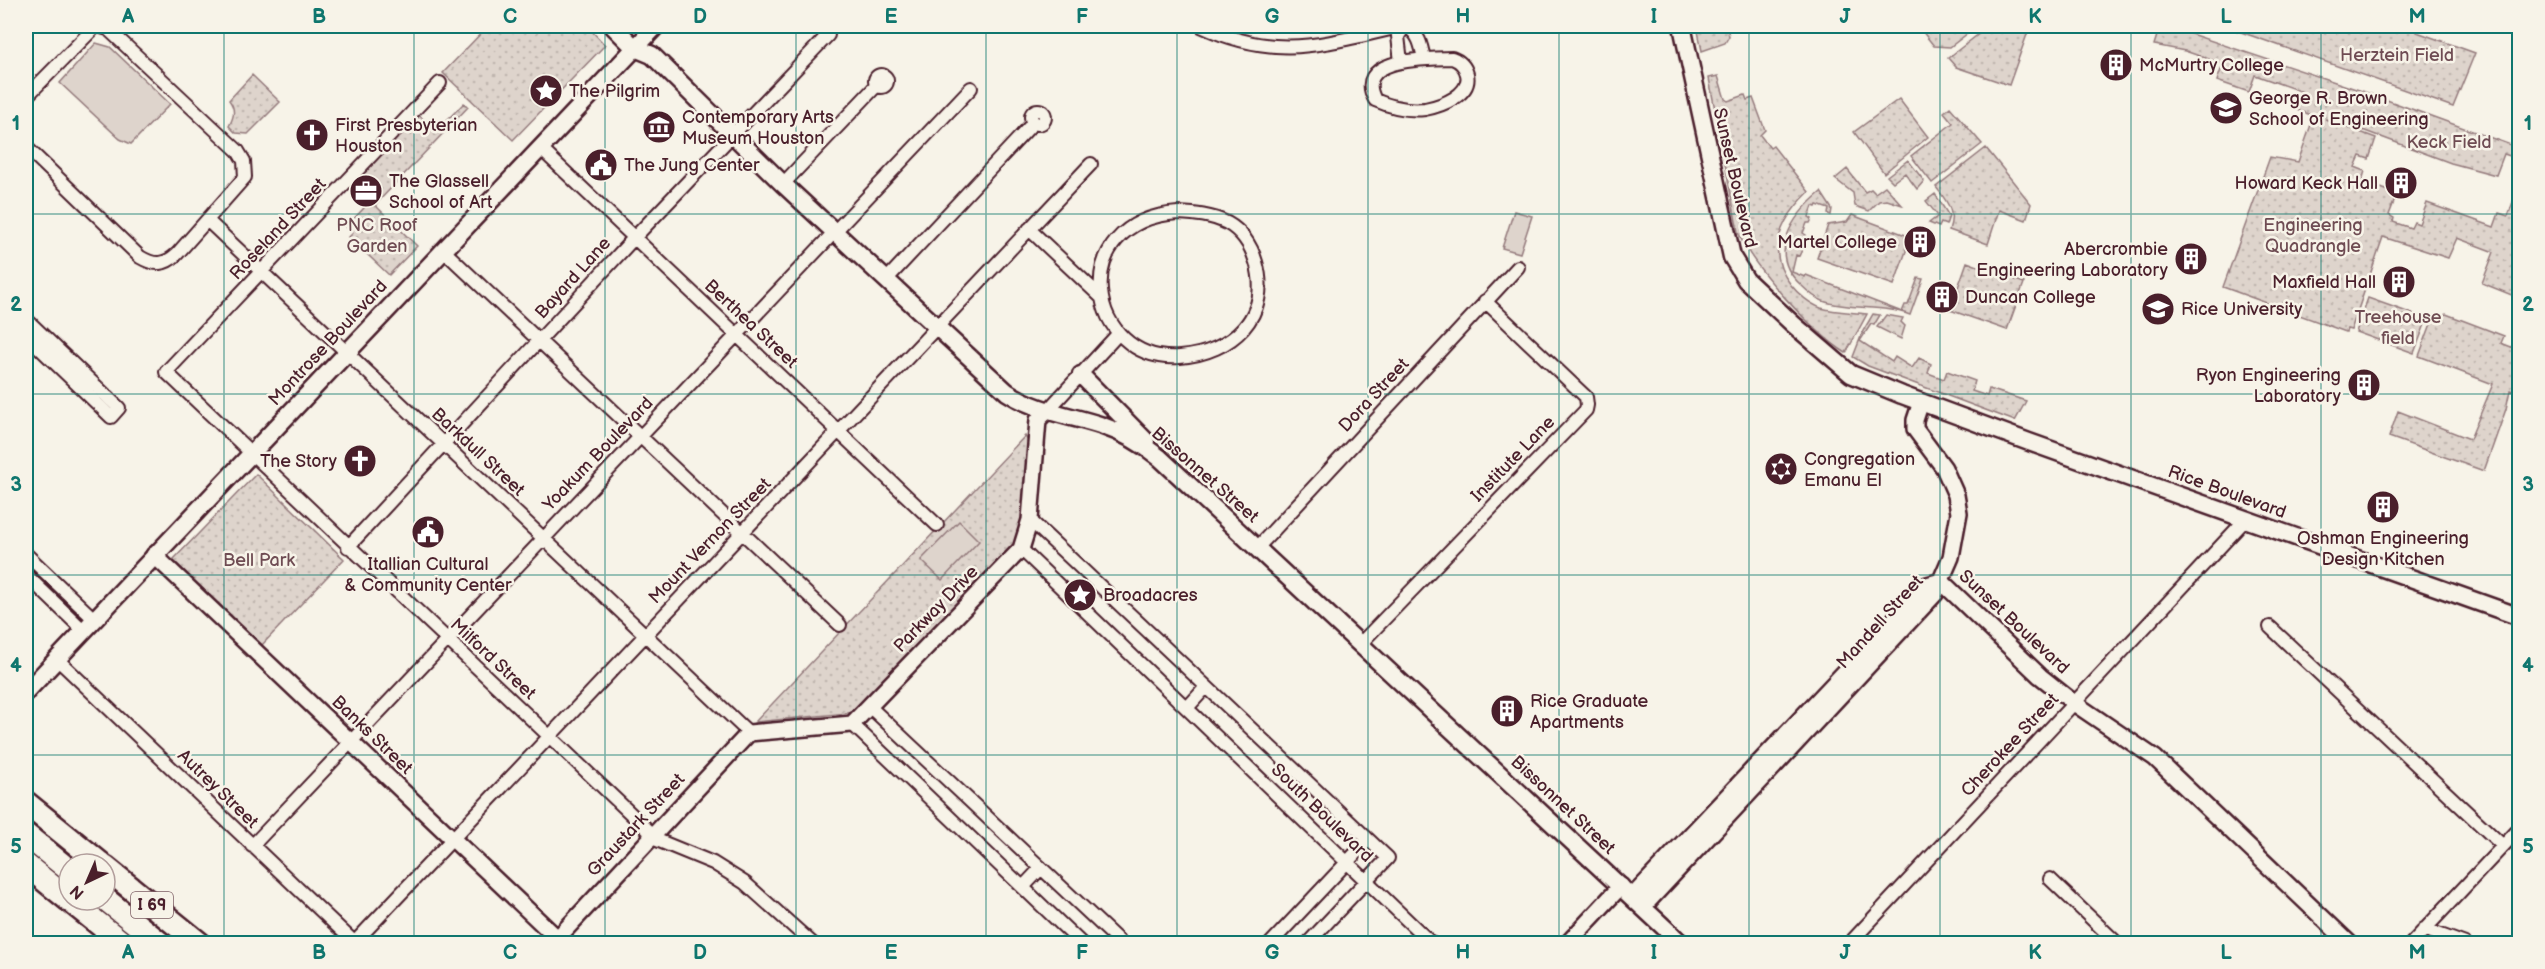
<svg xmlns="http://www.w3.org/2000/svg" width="2545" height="969" font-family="'Balsamiq Sans',sans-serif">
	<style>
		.green { fill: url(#green-dots); stroke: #947a7c; stroke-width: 1.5 }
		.pitch { fill: #ded4cc; stroke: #947a7c; stroke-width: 1.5 }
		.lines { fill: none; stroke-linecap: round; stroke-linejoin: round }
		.minor-casing { stroke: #4a1f2b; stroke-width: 16 }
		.tertiary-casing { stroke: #4a1f2b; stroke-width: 20 }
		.secondary-casing { stroke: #4a1f2b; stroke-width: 21 }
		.motorway-casing { stroke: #4a1f2b; stroke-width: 27 }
		.minor { stroke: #f7f3e8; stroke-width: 12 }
		.tertiary { stroke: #f7f3e8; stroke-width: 15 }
		.secondary { stroke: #f7f3e8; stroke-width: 16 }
		.motorway { stroke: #f7f3e8; stroke-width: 22 }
		.grid { fill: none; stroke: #0f766e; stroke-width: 1.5; stroke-opacity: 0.55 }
		.labels { text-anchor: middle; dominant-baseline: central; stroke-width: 5; stroke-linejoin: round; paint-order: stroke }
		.shield { fill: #f7f3e8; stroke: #7e5f64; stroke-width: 1.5 }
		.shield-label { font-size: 16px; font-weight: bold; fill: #4a1f2b }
		.park-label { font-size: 18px; fill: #6f4c53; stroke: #f7f3e8 }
		.poi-label { font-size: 18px; fill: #4a1f2b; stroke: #f7f3e8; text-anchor: start }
		.street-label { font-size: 18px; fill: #4a1f2b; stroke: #f7f3e8 }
		.neatline { fill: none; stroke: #0f766e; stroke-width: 2 }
		.grid-label { font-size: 20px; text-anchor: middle; font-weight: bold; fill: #0f766e }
	</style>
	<defs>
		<pattern id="green-dots" width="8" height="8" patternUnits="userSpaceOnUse" patternTransform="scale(1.5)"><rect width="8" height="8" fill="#ded4cc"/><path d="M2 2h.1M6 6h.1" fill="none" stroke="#c0b6af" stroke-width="1.8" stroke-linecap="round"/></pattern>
	</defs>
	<rect width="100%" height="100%" fill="#f7f3e8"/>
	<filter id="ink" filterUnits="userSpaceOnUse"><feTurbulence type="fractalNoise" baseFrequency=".0167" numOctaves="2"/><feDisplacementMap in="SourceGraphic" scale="12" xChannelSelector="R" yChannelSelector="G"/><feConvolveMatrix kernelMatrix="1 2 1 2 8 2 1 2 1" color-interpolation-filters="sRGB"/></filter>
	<g filter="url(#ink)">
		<path class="green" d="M488 26H587L605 45 513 140 443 73Z
			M1697 26H1733L1727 27 1729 36 1725 43 1702 51Z
			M1918 26H1977L1950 47 1934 46Z
			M1989 26H2030L2009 85 1956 67 1948 58Z
			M2160 26H2167L2362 91 2519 148V159L2504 154 2496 175 2451 163 2349 125 2325 119 2376 138 2369 159 2360 156 2355 167 2365 171 2362 181 2397 194 2389 215 2394 218 2393 222 2411 228 2414 222 2419 224 2427 203 2494 227 2499 213 2508 216 2519 185V298L2482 283 2494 252 2457 238 2448 258 2383 237 2351 330 2347 329 2346 332 2223 287 2270 157 2298 162 2314 116 2297 110 2303 92 2255 75 2249 92 2217 81 2223 64 2185 51 2154 45Z
			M2224 26H2419L2417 32 2475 53 2453 107Z
			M252 75 280 102 248 134 236 133 229 126C234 117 236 109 229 100Z
			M1718 76 1725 99 1728 101 1745 95 1747 100 1753 98 1765 130 1760 135 1770 148 1773 146 1809 192C1781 219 1764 251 1791 285 1798 294 1810 304 1821 308 1835 312 1852 312 1867 314L1846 353C1815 334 1751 266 1738 232L1709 78Z
			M1899 99 1928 137 1884 173 1854 132Z
			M464 103 468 107 375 205 417 246 389 275 349 237 353 233 346 227 364 208 361 179 358 176 417 114 437 130Z
			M1950 107 1982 144 1932 183 1911 156 1953 123 1944 112Z
			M1986 148 2031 204 2026 220 1999 210 1988 244 1949 230C1956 211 1947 202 1936 187Z
			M1908 160 1924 181 1917 189 1905 173 1893 182 1887 176Z
			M1847 169 1865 192 1871 189 1875 193 1885 186 1902 205 1887 200 1879 201 1869 211 1855 206 1853 193 1835 179Z
			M1821 192 1832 209 1831 215 1828 214 1829 209 1817 205 1816 207 1813 206 1809 217 1812 219 1810 223H1807L1803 233 1806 235 1805 240 1801 239 1798 248 1802 250 1799 256 1796 255 1792 272 1805 277 1806 275 1902 312 1905 305H1908L1918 278 1923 279 1910 315C1883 304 1851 311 1823 301 1815 298 1807 291 1801 285 1766 254 1792 216 1821 192Z
			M1935 194 1949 216 1946 225 1941 223 1939 227 1929 223 1938 216 1926 201Z
			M1852 215 1911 237 1894 285 1817 258 1828 225 1847 222Z
			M1967 262 2024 283 2007 330 1950 310Z
			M2368 298 2427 319 2414 353 2356 332Z
			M1873 314 1880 315 1874 325 1871 324 1860 341 1892 362 1895 357 1912 368 1919 358 1931 364 1928 373 1944 379 1947 371 1975 381 1972 391 1987 396 1989 389 2026 401 2015 421 1868 366 1853 357 1863 331Z
			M2446 314 2504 336 2501 343 2519 350V393L2510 390 2506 409 2484 471 2389 437 2398 411 2470 439 2493 384 2419 356 2432 321Z
			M1886 315 1903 318 1901 322 1905 326 1901 339 1877 327Z
			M1025 436 1028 441 1020 535 1014 545 858 707 848 713 755 722Z
			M256 474 344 559 262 645 173 560Z"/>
		<path class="pitch" d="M96 43 110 47 170 104 131 144 120 139 60 83Z
			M1514 211 1532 216 1520 253 1502 248Z
			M959 521 979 541 942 580 921 560Z"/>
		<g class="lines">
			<g class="minor-casing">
				<path id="minor" d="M1201 26C1280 62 1324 43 1404 26
					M1406 26C1419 34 1421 44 1424 59
					M1452 58C1460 61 1465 66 1467 74 1472 95 1441 106 1425 109 1408 111 1391 107 1375 100 1352 57 1427 59 1452 58Z
					M1401 62 1398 36 1405 26
					M875 81a6 6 0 1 1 12 0a6 6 0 1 1-12 0Z
					M440 83 166 372 648 830 652 838 713 863 745 883 813 944
					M26 97 96 26
					M1031 117a7 7 0 1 1 14 0a7 7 0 1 1-14 0Z
					M26 147 140 257C155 266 165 265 177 254L245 177 244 161 238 151 108 29 98 26
					M540 148 937 525
					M783 184 877 85
					M1178 213C1195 214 1211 215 1227 223 1243 232 1251 245 1256 262 1272 316 1232 353 1180 357 1087 364 1063 221 1178 213Z
					M208 221 749 733
					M1029 229 1101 297
					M443 250 840 625
					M886 280 1034 122
					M26 319 119 408 111 417 26 335
					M1047 411 1119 333
					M1030 520 1388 858 1307 944
					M348 547 634 238 828 35
					M1258 547 1518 267
					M1021 549 1432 944
					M26 554 94 619
					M26 575 83 630
					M2270 627 2503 846
					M1361 643 1586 410 1587 405 1586 397 1485 301
					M57 659 356 944
					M869 706 1122 944
					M1187 708 1206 687
					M852 724 1082 944
					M252 846 971 88
					M2050 879 2118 944
					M1023 887 1041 868
					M2424 929 2465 944
					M355 942 1091 164
					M1270 944 1368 840
					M1849 944 2246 519
					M2411 944 2520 828"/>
			</g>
			<g class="tertiary-casing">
				<path id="tertiary" d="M154 555 557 938
					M1941 581 2040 676 2074 703 2155 758 2350 944
					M1632 897 1927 585 1941 581
					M1643 907 1935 594 1951 557 1959 513 1956 495 1944 468 1915 429V420L1921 402
					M552 944 749 733 852 724 1021 549 1030 520 1038 420 1047 411
					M1567 944 1621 886"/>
			</g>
			<g class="secondary-casing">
				<path id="secondary" d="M613 26 635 48 652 55 783 184 1007 392C1037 412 1070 415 1103 426 1124 433 1143 444 1160 458L1682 944
					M1682 26 1732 257 1746 280 1794 325 1851 374 1902 395 2029 442 2520 617
					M1081 375 1146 441
					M26 692 656 26"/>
			</g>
			<g class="motorway-casing">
				<path id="motorway" d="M26 803 101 864
					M26 835 69 870
					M26 865 69 900
					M105 867 200 944
					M105 899 161 944
					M69 900 124 944"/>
			</g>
			<use href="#minor" class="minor"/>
			<use href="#tertiary" class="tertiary"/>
			<use href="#secondary" class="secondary"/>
			<use href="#motorway" class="motorway"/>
		</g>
	</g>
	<path class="grid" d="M224 26V944M414 26V944M605 26V944M796 26V944M986 26V944M1177 26V944M1368 26V944M1559 26V944M1749 26V944M1940 26V944M2131 26V944M2321 26V944M26 214H2520M26 394H2520M26 575H2520M26 755H2520"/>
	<defs>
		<g id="building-disc" transform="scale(1.725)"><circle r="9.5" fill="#4a1f2b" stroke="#f7f3e8"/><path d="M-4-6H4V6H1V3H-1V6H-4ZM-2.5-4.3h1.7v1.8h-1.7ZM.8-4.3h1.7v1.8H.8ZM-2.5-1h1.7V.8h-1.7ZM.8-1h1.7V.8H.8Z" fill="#fff"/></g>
		<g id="sight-disc" transform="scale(1.725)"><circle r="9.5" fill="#4a1f2b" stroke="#f7f3e8"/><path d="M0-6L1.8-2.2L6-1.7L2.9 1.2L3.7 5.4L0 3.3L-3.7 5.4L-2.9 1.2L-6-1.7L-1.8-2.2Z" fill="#fff"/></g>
		<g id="university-disc" transform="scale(1.725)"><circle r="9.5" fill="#4a1f2b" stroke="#f7f3e8"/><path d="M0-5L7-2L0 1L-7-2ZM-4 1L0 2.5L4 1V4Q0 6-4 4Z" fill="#fff"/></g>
		<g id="museum-disc" transform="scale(1.725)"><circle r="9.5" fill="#4a1f2b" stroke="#f7f3e8"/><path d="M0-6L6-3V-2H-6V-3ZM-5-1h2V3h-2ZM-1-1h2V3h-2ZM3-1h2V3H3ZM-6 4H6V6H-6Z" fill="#fff"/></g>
		<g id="church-disc" transform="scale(1.725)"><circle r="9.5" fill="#4a1f2b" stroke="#f7f3e8"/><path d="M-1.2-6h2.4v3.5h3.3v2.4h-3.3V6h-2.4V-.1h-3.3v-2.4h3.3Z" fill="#fff"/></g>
		<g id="civic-disc" transform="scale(1.725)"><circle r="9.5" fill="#4a1f2b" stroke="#f7f3e8"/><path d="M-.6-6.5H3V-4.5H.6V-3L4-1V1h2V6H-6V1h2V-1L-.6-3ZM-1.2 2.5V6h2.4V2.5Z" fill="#fff"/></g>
		<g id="office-disc" transform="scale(1.725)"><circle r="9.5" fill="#4a1f2b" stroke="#f7f3e8"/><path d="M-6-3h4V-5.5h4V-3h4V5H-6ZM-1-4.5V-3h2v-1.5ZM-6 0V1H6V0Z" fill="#fff"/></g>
		<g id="synagogue-disc" transform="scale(1.725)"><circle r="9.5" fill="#4a1f2b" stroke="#f7f3e8"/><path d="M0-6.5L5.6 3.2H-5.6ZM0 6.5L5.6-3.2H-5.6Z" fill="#fff"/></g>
	</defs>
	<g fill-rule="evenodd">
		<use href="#building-disc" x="2116" y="65"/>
		<use href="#sight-disc" x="546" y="91"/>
		<use href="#university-disc" x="2226" y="108"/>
		<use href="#museum-disc" x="659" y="127"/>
		<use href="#church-disc" x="312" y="135"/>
		<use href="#civic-disc" x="601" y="165"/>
		<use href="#building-disc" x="2401" y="183"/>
		<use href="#office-disc" x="366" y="191"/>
		<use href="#building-disc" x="1920" y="242"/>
		<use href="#building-disc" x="2191" y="259"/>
		<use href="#building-disc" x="2399" y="282"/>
		<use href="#building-disc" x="1942" y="297"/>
		<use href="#university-disc" x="2158" y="309"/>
		<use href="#building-disc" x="2364" y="385"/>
		<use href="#church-disc" x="360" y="461"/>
		<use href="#synagogue-disc" x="1781" y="469"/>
		<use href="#building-disc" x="2383" y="507"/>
		<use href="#civic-disc" x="428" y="532"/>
		<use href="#sight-disc" x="1080" y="595"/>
		<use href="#building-disc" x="1507" y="711"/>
	</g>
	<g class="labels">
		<rect class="shield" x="131" y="892" width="42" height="26" rx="4.5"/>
		<g class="shield-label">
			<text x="152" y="905">I 69</text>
		</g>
		<g class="park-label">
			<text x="2397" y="55">Herztein Field</text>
			<text x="2449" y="142">Keck Field</text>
			<text x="377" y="225">PNC Roof<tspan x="377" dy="21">Garden</tspan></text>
			<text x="2313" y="225">Engineering<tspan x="2313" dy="21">Quadrangle</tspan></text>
			<text x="2398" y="317">Treehouse<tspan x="2398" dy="21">field</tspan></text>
			<text x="259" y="560">Bell Park</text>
		</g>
		<g class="poi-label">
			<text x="2139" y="65">McMurtry College</text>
			<text x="569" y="91">The Pilgrim</text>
			<text x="2249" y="98">George R. Brown<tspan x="2249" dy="21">School of Engineering</tspan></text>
			<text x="682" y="117">Contemporary Arts<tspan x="682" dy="21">Museum Houston</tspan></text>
			<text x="335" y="125">First Presbyterian<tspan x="335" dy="21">Houston</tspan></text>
			<text x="624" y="165">The Jung Center</text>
			<text x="389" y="181">The Glassell<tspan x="389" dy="21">School of Art</tspan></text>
			<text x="2378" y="183" text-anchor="end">Howard Keck Hall</text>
			<text x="1897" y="242" text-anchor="end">Martel College</text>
			<text x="2168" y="249" text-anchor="end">Abercrombie<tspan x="2168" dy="21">Engineering Laboratory</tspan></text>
			<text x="2376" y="282" text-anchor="end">Maxfield Hall</text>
			<text x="1965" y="297">Duncan College</text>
			<text x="2181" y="309">Rice University</text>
			<text x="2341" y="375" text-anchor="end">Ryon Engineering<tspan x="2341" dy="21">Laboratory</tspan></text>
			<text x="1804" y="459">Congregation<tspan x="1804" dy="21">Emanu El</tspan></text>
			<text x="337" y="461" text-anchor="end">The Story</text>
			<text x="2383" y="538" text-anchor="middle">Oshman Engineering<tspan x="2383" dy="21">Design Kitchen</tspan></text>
			<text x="428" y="564" text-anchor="middle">Itallian Cultural<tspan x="428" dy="21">&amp; Community Center</tspan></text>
			<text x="1103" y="595">Broadacres</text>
			<text x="1530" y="701">Rice Graduate<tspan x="1530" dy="21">Apartments</tspan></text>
		</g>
		<g class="street-label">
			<text transform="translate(1735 178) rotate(77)">Sunset Boulevard</text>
			<text transform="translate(278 229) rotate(-47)">Roseland Street</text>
			<text transform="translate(573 278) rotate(-48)">Bayard Lane</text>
			<text transform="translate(751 324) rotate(43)">Berthea Street</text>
			<text transform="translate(328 343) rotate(-47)">Montrose Boulevard</text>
			<text transform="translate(1374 395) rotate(-47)">Dora Street</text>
			<text transform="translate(478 452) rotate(43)">Barkdull Street</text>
			<text transform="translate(598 454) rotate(-46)">Yoakum Boulevard</text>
			<text transform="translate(1513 459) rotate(-46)">Institute Lane</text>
			<text transform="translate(1205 475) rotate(41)">Bissonnet Street</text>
			<text transform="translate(2227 492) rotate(20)">Rice Boulevard</text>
			<text transform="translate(710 541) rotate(-46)">Mount Vernon Street</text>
			<text transform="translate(936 609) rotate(-46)">Parkway Drive</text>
			<text transform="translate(1880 622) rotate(-48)">Mandell Street</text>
			<text transform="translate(2014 622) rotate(43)">Sunset Boulevard</text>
			<text transform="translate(493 659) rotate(43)">Milford Street</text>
			<text transform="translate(372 735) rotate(44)">Banks Street</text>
			<text transform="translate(2010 745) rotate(-47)">Cherokee Street</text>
			<text transform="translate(218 789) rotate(44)">Autrey Street</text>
			<text transform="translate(1563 805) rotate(43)">Bissonnet Street</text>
			<text transform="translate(1322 813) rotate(44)">South Boulevard</text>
			<text transform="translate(636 825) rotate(-47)">Graustark Street</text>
		</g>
	</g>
	<rect width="2545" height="969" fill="none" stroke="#f7f3e8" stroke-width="66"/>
	<g transform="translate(87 882) rotate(224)"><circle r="28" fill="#f7f3e8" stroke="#b29e9c" stroke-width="1.5"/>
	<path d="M0-4.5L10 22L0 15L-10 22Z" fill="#4a1f2b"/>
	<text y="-9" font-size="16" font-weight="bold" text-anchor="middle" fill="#4a1f2b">N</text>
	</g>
	<rect x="33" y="33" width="2479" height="903" class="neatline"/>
	<g class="grid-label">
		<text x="128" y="23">A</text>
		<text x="319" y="23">B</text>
		<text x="510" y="23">C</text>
		<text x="700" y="23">D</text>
		<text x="891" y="23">E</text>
		<text x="1082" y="23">F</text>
		<text x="1272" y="23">G</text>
		<text x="1463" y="23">H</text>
		<text x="1654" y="23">I</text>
		<text x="1845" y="23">J</text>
		<text x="2035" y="23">K</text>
		<text x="2226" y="23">L</text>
		<text x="2417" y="23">M</text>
		<text x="16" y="130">1</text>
		<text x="2528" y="130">1</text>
		<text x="16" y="311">2</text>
		<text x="2528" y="311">2</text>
		<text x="16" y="491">3</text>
		<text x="2528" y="491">3</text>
		<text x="16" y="672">4</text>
		<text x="2528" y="672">4</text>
		<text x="16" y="853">5</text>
		<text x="2528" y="853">5</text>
		<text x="128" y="959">A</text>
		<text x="319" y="959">B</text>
		<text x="510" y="959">C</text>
		<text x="700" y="959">D</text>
		<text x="891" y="959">E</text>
		<text x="1082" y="959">F</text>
		<text x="1272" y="959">G</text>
		<text x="1463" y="959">H</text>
		<text x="1654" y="959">I</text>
		<text x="1845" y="959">J</text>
		<text x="2035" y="959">K</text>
		<text x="2226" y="959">L</text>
		<text x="2417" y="959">M</text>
	</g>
</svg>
